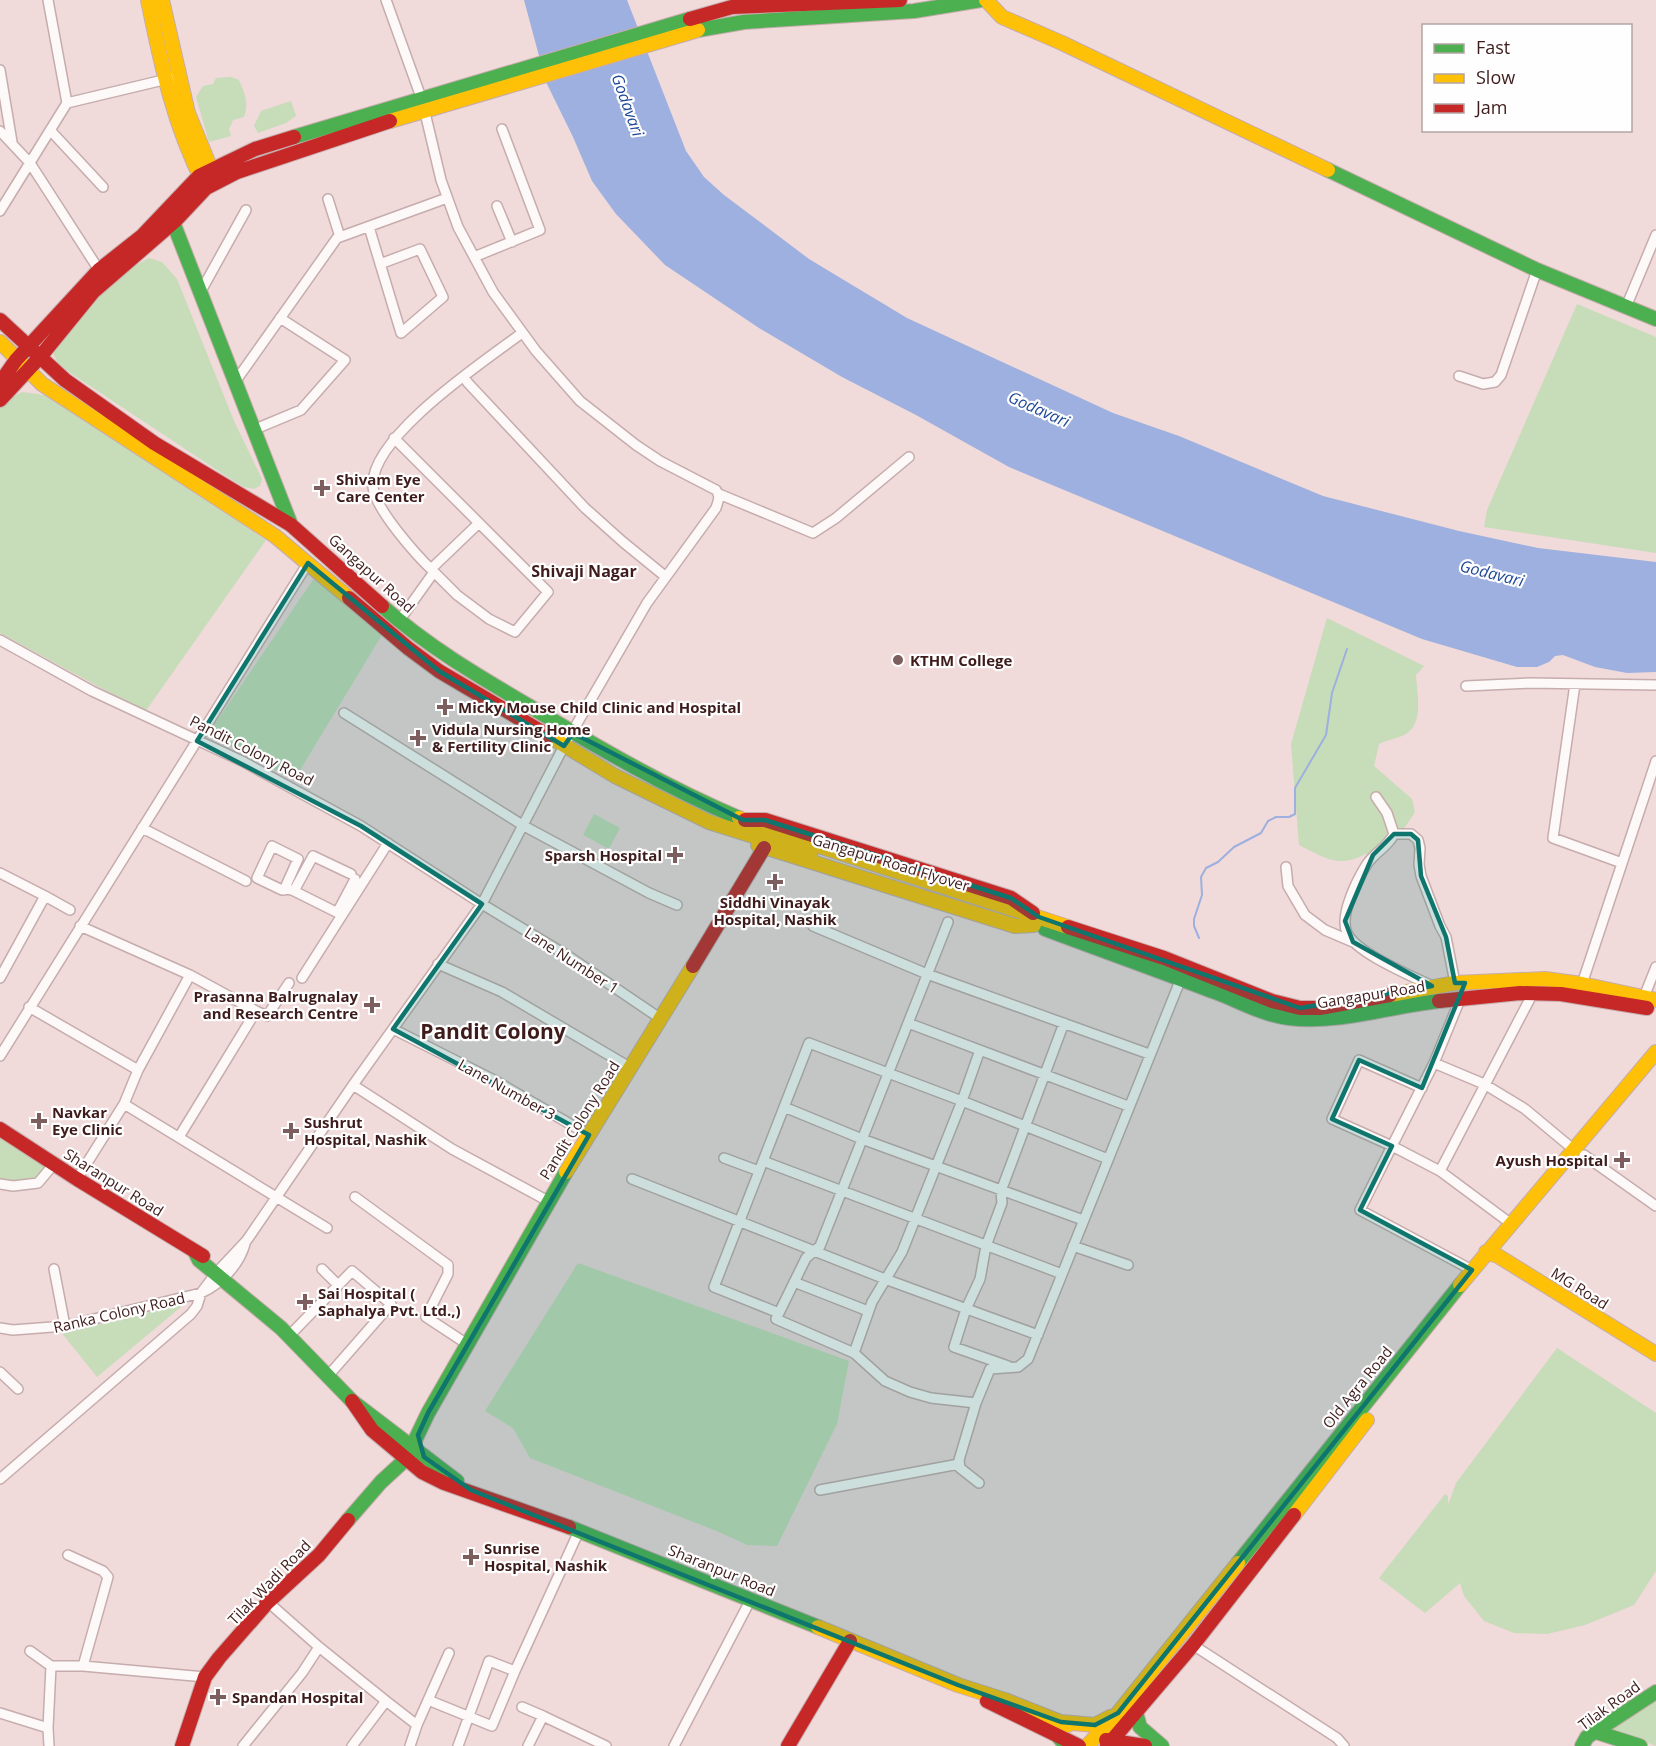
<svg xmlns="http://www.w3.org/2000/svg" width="1656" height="1746" font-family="'Open Sans',sans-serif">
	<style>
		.green { fill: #c7dcb9 }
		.water { fill: #9db0df }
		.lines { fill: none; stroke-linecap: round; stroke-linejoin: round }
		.stream { stroke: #9db0df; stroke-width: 2 }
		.street-casing { stroke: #c6acac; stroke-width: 12 }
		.fast-casing { stroke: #c6acac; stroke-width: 16 }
		.slow-casing { stroke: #c6acac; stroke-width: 16 }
		.jam-casing { stroke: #c6acac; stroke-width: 16 }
		.street { stroke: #fdf9f9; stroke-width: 9 }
		.fast { stroke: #4caf50; stroke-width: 14 }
		.slow { stroke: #ffc107; stroke-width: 14 }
		.jam { stroke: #c62828; stroke-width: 14 }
		.marked { fill: #0f766e; fill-opacity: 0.2; stroke: #0f766e; stroke-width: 4.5; stroke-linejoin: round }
		.poi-dot { fill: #7c5e5e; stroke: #fefefe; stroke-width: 2 }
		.labels { text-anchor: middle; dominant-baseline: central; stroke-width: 4.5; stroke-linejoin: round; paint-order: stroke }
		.poi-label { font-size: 15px; font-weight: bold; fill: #3e1c1b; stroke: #fefefe; text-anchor: start }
		.street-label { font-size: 15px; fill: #3e1c1b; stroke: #fefefe }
		.water-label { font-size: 16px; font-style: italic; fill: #1e4896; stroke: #fefefe }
		.neighbourhood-label { font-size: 16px; font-weight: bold; fill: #3e1c1b; stroke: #fefefe }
		.district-label { font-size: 21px; font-weight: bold; fill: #3e1c1b; stroke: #fefefe }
	</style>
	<rect width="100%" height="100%" fill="#f0dada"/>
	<path class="green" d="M231 77 239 80C245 94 249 102 244 117L233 120 229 129 231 136 209 142 196 97 203 86 213 84 216 78Z
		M291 101 296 116 286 123 258 133 254 126 261 111Z
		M149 258 162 262 177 279 234 421 262 479 260 486 254 489 244 487 223 474 72 374 58 363 53 353 59 332 127 270Z
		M1577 304 1656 337V553L1484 527 1487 510Z
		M22 392 45 395 266 540 145 712 0 633V404Z
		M317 574 382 635 294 780 208 734Z
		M1327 618 1424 666 1416 675C1417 694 1425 727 1402 736 1394 739 1387 740 1379 744L1374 766 1412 799 1415 812 1397 839 1378 858 1365 854C1339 869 1323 857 1299 845L1291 744Z
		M594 814 620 828 609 849 583 835Z
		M0 1135 48 1166 37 1179 25 1181 0 1179Z
		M578 1263 849 1361 837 1424 777 1546 747 1545 719 1532 530 1458 513 1428 485 1411Z
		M188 1301 97 1377 61 1332 125 1319Z
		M1557 1348 1656 1413V1571L1634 1605 1585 1625 1547 1634 1514 1633 1484 1621 1464 1596 1460 1583 1425 1613 1379 1578 1445 1494 1448 1496V1505L1456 1483Z
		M1656 1697V1746L1613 1730 1610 1724Z"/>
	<path class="water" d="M524 0H627L686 151 704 177 724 195 809 259 907 318 1113 413 1179 436 1323 496 1459 531 1538 548 1656 562V672L1627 673 1595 667 1563 655 1555 656 1549 662 1537 667H1517L1422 639 1009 467 916 415 842 377 759 328 665 265 616 214 592 181 573 137 546 82Z"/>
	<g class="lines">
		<path class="stream" d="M1199 938 1194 926V919L1202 895 1201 877 1206 868 1218 862 1234 847 1261 833 1268 821 1276 817H1289L1295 814V788L1326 735 1332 693 1347 649"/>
		<g class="street-casing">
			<path id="street" d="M0 70 12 142
				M67 103 180 76
				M50 130 103 187
				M0 131 30 163 99 270
				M328 199 340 237
				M497 206 512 242
				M0 211 67 103 48 0
				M369 227 401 333 443 297 420 249 380 264
				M474 257 540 230 502 129
				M201 291 246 210
				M1626 307 1656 235
				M1459 376 1483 384 1495 382 1501 375 1537 270
				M464 377 468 383 585 508 623 542 666 577
				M235 382 337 238 447 198
				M253 430 301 410 345 360 280 318
				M394 438 548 592 515 632 489 619 457 595 434 572
				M719 494 813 533 836 518 909 457
				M431 569 479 523
				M399 621 434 572C417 556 375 509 373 487 368 438 486 360 522 333
				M0 640 92 691 242 761 361 826 482 904 568 956 661 1019
				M1575 684 1553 838 1622 863
				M1466 686 1529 683 1656 685
				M344 713 524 826 649 893 677 905
				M1376 797 1387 813 1394 834C1388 847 1375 852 1367 864 1357 880 1339 915 1347 933 1356 953 1412 976 1432 986
				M142 828 246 881
				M1394 834H1411L1418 840 1420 848 1419 864 1421 876 1440 926 1446 937 1455 983
				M1286 867 1288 886 1305 915 1325 930 1353 942
				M0 873 45 896 0 978
				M284 890 298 859 272 846 257 878 282 890C287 890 289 888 294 891L342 915
				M294 891 313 856 351 874
				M45 896 70 910
				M338 911 355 879
				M948 922 820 1246 806 1258 776 1319 854 1353 885 1381 910 1392 931 1398 976 1403
				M80 926 190 975
				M813 926 927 974 1149 1054
				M438 964 502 992 631 1068
				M302 978 388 843
				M1581 987 1656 761
				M1461 997 1434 1063 1484 1084 1525 1109 1573 1149
				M1644 997 1656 967
				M29 1007 138 1070
				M256 1011 267 1016 289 983
				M908 1023 1128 1106
				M393 1029 494 1080 589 1135
				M0 1056 308 563
				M1434 1063 1392 1146 1440 1171 1510 1223
				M353 1085 452 1149 548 1201
				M1422 1088 1359 1060 1332 1119 1392 1146 1360 1210 1472 1270
				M124 1104 327 1228
				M784 1107 862 1139 1083 1220
				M1584 1155 1656 1206
				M724 1158 759 1171
				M763 1161 1062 1274
				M1440 1171 1533 993
				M77 1179 124 1104 138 1070 190 975 256 1011 179 1137
				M632 1179 885 1279 1038 1335
				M0 1184 13 1186 38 1183 54 1164
				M355 1197 448 1265V1274L426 1317 467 1344
				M1073 1246 1128 1265
				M54 1269 65 1326
				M322 1269 338 1285
				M794 1282 868 1311
				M779 1313 714 1287 809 1043 962 1101 980 1050
				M0 1328 13 1330 65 1326 201 1293C221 1284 239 1265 245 1244
				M289 1336 352 1271 391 1304 328 1376
				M854 1353 872 1302 902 1252 962 1101 1108 1159
				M1008 1366 954 1347 966 1309 980 1279 986 1246 1002 1203 1001 1191 1064 1023
				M0 1372 18 1389
				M0 1479 191 1314 197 1306 201 1293 216 1273 247 1240 353 1085 482 904 564 746 647 603 716 508C718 501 721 497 716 490L660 461 636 445 580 401 536 351 493 292 458 227 441 180 422 100 386 0
				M979 1483 960 1468 959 1460 976 1403 990 1369 1018 1367 1028 1359 1182 976
				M820 1490 959 1464
				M268 1602 319 1647 386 1701 352 1746
				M1193 1645 1337 1738 1344 1746
				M30 1651 51 1666H83L108 1577 103 1571 68 1555
				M83 1666 205 1677
				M515 1671 579 1531
				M428 1700 492 1726 515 1671 489 1661 458 1746
				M386 1701 417 1725
				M522 1707 543 1716
				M0 1713 48 1728 49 1746
				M48 1728 51 1666
				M243 1746 302 1673 319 1647
				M410 1746 417 1725 449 1653
				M528 1746 543 1716 606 1746
				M674 1746 751 1599"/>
		</g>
		<g class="fast-casing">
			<path id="fast" d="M698 30 744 22 914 11 981 0
				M294 137 690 19
				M1328 170 1537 270 1656 319
				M169 212 291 525
				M382 606C427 646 478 676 529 706 597 747 666 787 739 818
				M1045 929C1101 950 1157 970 1212 991 1238 1000 1262 1015 1289 1018 1339 1024 1390 1006 1439 1001
				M195 1252 199 1260 281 1328 352 1401 457 1481
				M348 1520 381 1482 406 1459 428 1413 566 1172
				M569 1527 818 1627
				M1238 1563 1460 1285
				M1136 1713 1140 1727 1162 1746
				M1596 1732 1640 1746
				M1057 1735 1066 1746
				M1582 1746 1587 1737 1656 1692"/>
		</g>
		<g class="slow-casing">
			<path id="slow" d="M148 0C161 64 174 126 204 184
				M162 0 188 113 215 179
				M986 0 1002 17 1062 43 1328 170
				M390 121 698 30
				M0 342 42 384 275 536 349 598
				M549 736 615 776 709 822 810 854
				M739 818 760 827 1068 927
				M758 845 1015 926 1034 925
				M1390 995 1455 983 1545 979 1582 984 1656 1000
				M566 1172 693 966
				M1486 1252 1498 1256 1656 1354
				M1460 1285 1656 1052
				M1294 1515 1367 1420
				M818 1627 958 1685 1005 1700 1068 1725
				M1061 1722 1095 1725 1110 1717
				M1087 1746 1118 1713 1238 1563"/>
		</g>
		<g class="jam-casing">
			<path id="jam" d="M690 19 732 7 900 0
				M0 320 65 380 154 443 291 525 382 606
				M0 383 16 360 99 270 142 236 199 176 255 149 294 137
				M0 400 40 357 93 292 175 221 206 188 237 172 390 121
				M349 598 408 648 439 671 549 736
				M745 820H765L1011 898 1033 913
				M1068 927 1164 958 1272 1001 1300 1008H1320L1390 995
				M693 966 764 848
				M1439 1001 1520 993 1561 994 1647 1008
				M0 1129 77 1179 203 1256
				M352 1401 372 1430 422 1472 444 1483 569 1527
				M987 1701 1079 1746
				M1106 1740 1145 1746
				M182 1746 205 1677 219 1658 268 1602 319 1555 348 1520
				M788 1746 850 1641
				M1107 1746 1193 1645 1294 1515"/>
		</g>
		<use href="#street" class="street"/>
		<use href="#fast" class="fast"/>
		<use href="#slow" class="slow"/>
		<use href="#jam" class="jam"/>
	</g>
	<path class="marked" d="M308 563 439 671 564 746 573 733 743 820H765L1011 898 1039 917 1300 1008 1432 986 1353 942 1345 921 1373 855 1394 834H1411L1418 840 1421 876 1446 937 1455 983H1465L1422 1088 1359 1060 1332 1119 1392 1146 1360 1210 1472 1270 1118 1713 1095 1725 1061 1722 958 1685 471 1490 424 1457 418 1435 428 1413 589 1135 393 1029 482 904 361 826 197 741Z"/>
	<g class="poi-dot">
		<path d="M319 479h6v6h6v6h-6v6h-6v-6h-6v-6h6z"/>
		<circle cx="898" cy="660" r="6"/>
		<path d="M442 698h6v6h6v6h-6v6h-6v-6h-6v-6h6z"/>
		<path d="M415 729h6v6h6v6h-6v6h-6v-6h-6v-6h6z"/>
		<path d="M672 846h6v6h6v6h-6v6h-6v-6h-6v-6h6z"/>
		<path d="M772 873h6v6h6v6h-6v6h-6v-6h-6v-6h6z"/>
		<path d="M369 996h6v6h6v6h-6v6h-6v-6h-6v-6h6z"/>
		<path d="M36 1112h6v6h6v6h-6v6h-6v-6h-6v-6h6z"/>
		<path d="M288 1122h6v6h6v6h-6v6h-6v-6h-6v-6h6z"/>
		<path d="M1619 1151h6v6h6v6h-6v6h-6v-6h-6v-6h6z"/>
		<path d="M302 1293h6v6h6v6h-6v6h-6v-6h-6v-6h6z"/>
		<path d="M468 1548h6v6h6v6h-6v6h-6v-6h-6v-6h6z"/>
		<path d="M215 1688h6v6h6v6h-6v6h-6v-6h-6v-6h6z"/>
	</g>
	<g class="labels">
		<g class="poi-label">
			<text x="336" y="479">Shivam Eye<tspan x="336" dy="17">Care Center</tspan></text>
			<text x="910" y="660">KTHM College</text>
			<text x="458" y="707">Micky Mouse Child Clinic and Hospital</text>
			<text x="432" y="729">Vidula Nursing Home<tspan x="432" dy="17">&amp; Fertility Clinic</tspan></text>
			<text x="662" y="855" text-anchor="end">Sparsh Hospital</text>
			<text x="775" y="902" text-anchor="middle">Siddhi Vinayak<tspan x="775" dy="17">Hospital, Nashik</tspan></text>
			<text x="358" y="996" text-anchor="end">Prasanna Balrugnalay<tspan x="358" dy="17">and Research Centre</tspan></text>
			<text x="52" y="1112">Navkar<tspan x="52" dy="17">Eye Clinic</tspan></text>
			<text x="304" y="1122">Sushrut<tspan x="304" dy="17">Hospital, Nashik</tspan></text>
			<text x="1608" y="1160" text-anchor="end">Ayush Hospital</text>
			<text x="318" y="1293">Sai Hospital (<tspan x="318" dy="17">Saphalya Pvt. Ltd.,)</tspan></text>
			<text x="484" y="1548">Sunrise<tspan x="484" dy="17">Hospital, Nashik</tspan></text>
			<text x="232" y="1697">Spandan Hospital</text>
		</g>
		<g class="street-label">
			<text transform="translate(372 573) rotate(42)">Gangapur Road</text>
			<text transform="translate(252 750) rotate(27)">Pandit Colony Road</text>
			<text transform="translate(891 862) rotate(17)">Gangapur Road Flyover</text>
			<text transform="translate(572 960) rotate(33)">Lane Number 1</text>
			<text transform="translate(1371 994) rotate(-9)">Gangapur Road</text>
			<text transform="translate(507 1089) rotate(29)">Lane Number 3</text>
			<text transform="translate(579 1120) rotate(-58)">Pandit Colony Road</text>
			<text transform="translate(114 1182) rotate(32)">Sharanpur Road</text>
			<text transform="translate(1580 1288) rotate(32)">MG Road</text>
			<text transform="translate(119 1312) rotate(-13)">Ranka Colony Road</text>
			<text transform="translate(1357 1387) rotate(-51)">Old Agra Road</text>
			<text transform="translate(722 1570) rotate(22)">Sharanpur Road</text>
			<text transform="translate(269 1582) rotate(-46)">Tilak Wadi Road</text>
			<text transform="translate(1609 1705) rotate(-36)">Tilak Road</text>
		</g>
		<g class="water-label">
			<text transform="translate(628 105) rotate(70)">Godavari</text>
			<text transform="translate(1039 409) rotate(24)">Godavari</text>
			<text transform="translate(1492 573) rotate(14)">Godavari</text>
		</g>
		<g class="neighbourhood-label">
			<text x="584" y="571">Shivaji Nagar</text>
		</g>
		<g class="district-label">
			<text x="493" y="1031">Pandit Colony</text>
		</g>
	</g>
	<rect x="1422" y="24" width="210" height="108" fill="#fefefe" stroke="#b1a4a3" stroke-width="1.5"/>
	<rect x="1434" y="44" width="30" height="9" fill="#4caf50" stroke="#b1a4a3" stroke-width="1.5"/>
	<text x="1476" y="54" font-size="18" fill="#3e1c1b">Fast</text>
	<rect x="1434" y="74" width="30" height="9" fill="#ffc107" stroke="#b1a4a3" stroke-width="1.5"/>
	<text x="1476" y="84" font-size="18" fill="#3e1c1b">Slow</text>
	<rect x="1434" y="104" width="30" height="9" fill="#c62828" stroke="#b1a4a3" stroke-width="1.5"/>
	<text x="1476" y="114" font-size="18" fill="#3e1c1b">Jam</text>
</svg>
